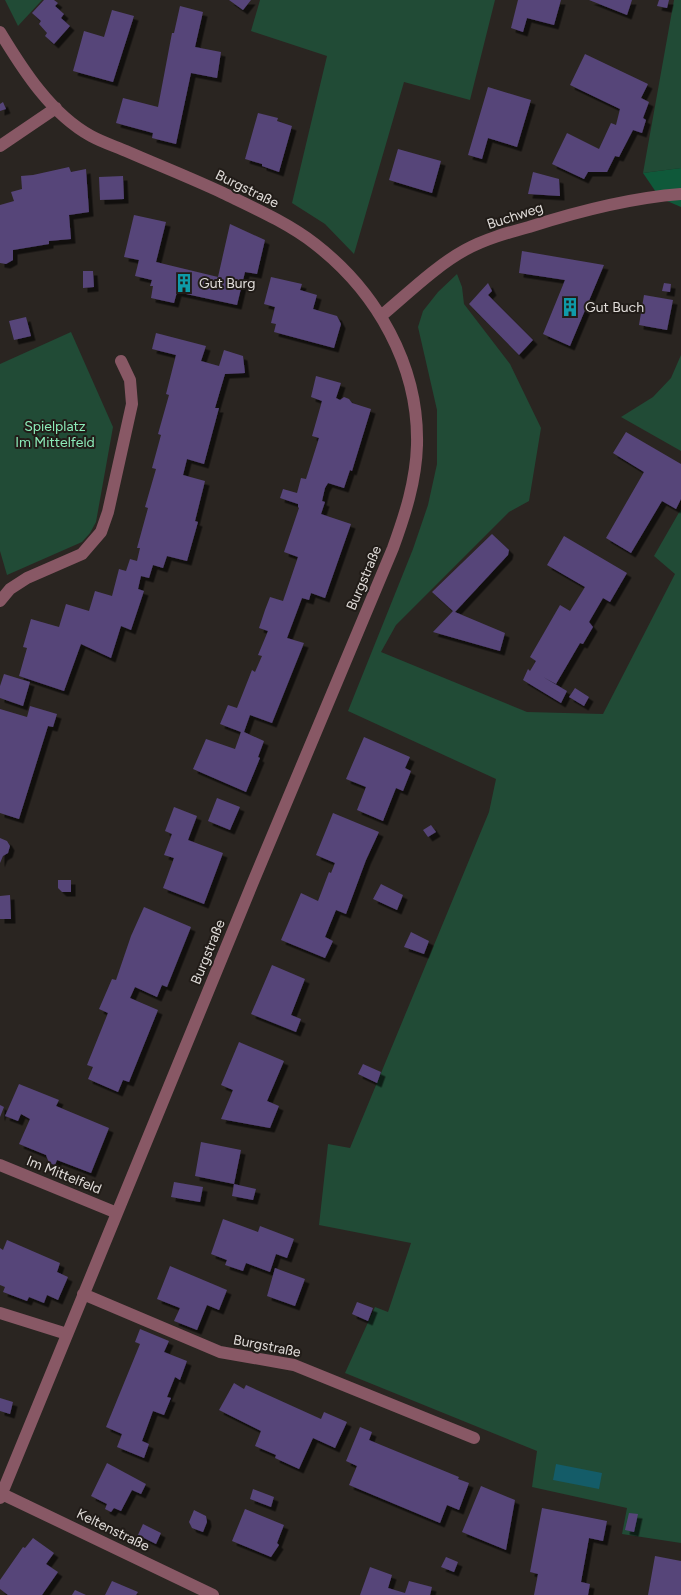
<svg xmlns="http://www.w3.org/2000/svg" width="681" height="1595" font-family="Figtree,sans-serif">
	<style>
		.green { fill: #214b36 }
		.forest { fill: #0f593a }
		.water { fill: #145c68 }
		.building { fill: #564579; filter: url(#shadow) }
		.lines { fill: none; stroke-linecap: round; stroke-linejoin: round }
		.minor { stroke: #885865; stroke-width: 12 }
		.labels { text-anchor: middle; dominant-baseline: central; stroke-width: 4; stroke-linejoin: round; paint-order: stroke }
		.street-label { font-size: 14px; fill: #e0dcd9; stroke: #211c18 }
		.poi-label { font-size: 14px; fill: #e0dcd9; stroke: #211c18; text-anchor: start }
		.park-label { font-size: 14px; fill: #8cecb9; stroke: #211c18 }
	</style>
	<defs>
		<filter id="shadow"><feDropShadow dx="4.5" dy="4.5" stdDeviation="0" flood-color="#0009"/></filter>
	</defs>
	<rect width="100%" height="100%" fill="#2a2521"/>
	<path class="green" d="M5 0H42L18 26Z
		M260 0H495L470 100 404 82 354 254 325 224 292 203 327 56 251 31Z
		M674 0H681V168L643 173Z
		M457 274 462 287 464 304 510 364 541 428 529 501 509 512 396 625 381 652 527 712 603 714 675 574 654 556 681 509V1543L622 1534 627 1508 532 1487 537 1451 345 1373 375 1307 388 1312 411 1243 319 1225 328 1144 350 1148 489 812 496 779 348 711 413 549 428 505 437 464V410L418 327 423 311 438 292Z
		M71 332 113 427 96 522 90 533 82 542 7 575 0 551V364Z
		M681 355V451L621 417 653 397 671 378Z"/>
	<path class="forest" d="M681 168V207L660 198 643 173Z"/>
	<path class="water" d="M556 1464 602 1473 599 1489 553 1480Z"/>
	<path class="building" d="M44 0H54L58 3 55 6 64 14 61 18 70 26 54 44 45 36 47 33 39 24 41 21 32 13Z
		M229 0H251L243 10Z
		M518 0H561L554 25 527 18 523 32 511 28Z
		M589 0H632L627 15Z
		M659 0H669L667 8 657 6Z
		M180 6 203 12 195 47 221 52 217 78 191 73 176 144 152 138 153 133 116 123 123 98 158 107 172 33H174Z
		M112 10 134 16 113 82 73 71 84 31 104 37Z
		M585 54 648 84 641 98 649 102 643 118 646 120 642 133 633 130 619 157 615 156 607 172H588L584 179 552 164 567 133 599 149 611 123 616 125 620 109 570 85Z
		M488 87 531 100 517 147 488 138 482 159 468 155Z
		M3 102 6 109 0 111V104Z
		M258 113 278 118 277 121 292 126 279 172 262 166V164L245 159Z
		M398 149 441 161 432 193 389 180Z
		M69 167 71 172 86 169 89 212 69 215 71 239 49 241V244L13 250V260L6 264 0 263V205L14 201 11 192 22 189 21 176 33 175Z
		M533 172 559 179 560 196 528 194Z
		M123 176 124 199 100 200 99 177Z
		M134 215 166 222 156 262 218 277 230 224 265 240 257 274 245 272 237 305 177 292 174 303 151 298 153 286H150L152 280 135 276 139 260 124 257Z
		M522 251 604 265 570 346 543 334 565 280 519 273Z
		M83 271H93L94 287 83 288Z
		M271 277 302 284 300 290 317 295 313 309 337 316 341 324 334 348 274 332 276 324 271 323 275 307 264 304Z
		M488 283 492 291 488 295 533 340 519 355 469 304Z
		M664 283 671 284 670 292 662 291Z
		M644 295 673 300 667 330 639 325Z
		M26 317 31 336 14 340 9 321Z
		M156 333 206 346 201 361 219 366 224 350 243 356 245 373 225 374 215 408H219L204 464 187 459 183 475 205 481 195 521 198 522 187 561 167 556 163 568 153 565 149 578 141 576 138 589 144 591 131 630 121 626 111 658 81 644 64 691 19 676 27 648 23 647 31 619 59 627 66 604 89 611 95 591 112 596 119 569 126 571 130 559 137 561 140 548H137L148 508 145 507 156 469 152 468 161 435 158 434 169 395 166 394 176 355 152 349Z
		M316 376 341 383 336 398 340 400 344 397 349 399 352 403 371 409 352 471 350 470 344 488 328 483 325 488 322 501 325 502 321 514 351 524 325 598 311 593 309 600 302 598 287 638 304 643 272 723 250 715 244 732 264 741 258 757 260 758 246 792 193 769 206 739 235 749 241 732 220 724 228 705 237 708 252 670 255 672 262 656 258 655 268 631 259 628 265 610 270 597 283 601 298 557 284 552 299 508 298 507V504L280 498 283 489 297 493 301 478 306 479 319 438 312 436 322 401 311 397Z
		M626 432 681 464V499L676 509 662 501 631 553 606 538 644 472 613 453Z
		M492 534 509 550 508 555 455 612 505 633 500 651 433 632 453 611 432 592Z
		M564 536 627 573 610 602 603 598 589 622 593 627 583 644 580 643 556 684 543 677 567 691 561 703 523 680 528 669 530 671 536 661 530 657 560 605 570 611 585 587 547 565Z
		M4 674 30 682 23 706 0 698V686Z
		M575 688 589 697 584 706 569 697Z
		M30 706 57 714 53 727 48 726 19 819 0 813V709L27 717Z
		M364 737 410 757 405 768 411 771 403 791 396 788 383 821 357 810 366 787 346 779Z
		M217 798 240 807 230 830 208 821Z
		M174 807 197 816 188 840 223 853 204 904 163 888 174 858 164 855 172 834 165 831Z
		M333 813 379 832 366 860 346 914 336 910 325 937 333 941 325 958 281 940 301 893 318 901 329 872 331 873 335 863 316 855Z
		M431 825 436 832 428 837 423 830Z
		M0 838 7 841 10 846 8 853 3 856 0 863Z
		M58 880H71V892H62L58 888Z
		M381 884 403 895 397 910 373 899Z
		M10 895 11 919H0V896Z
		M144 907 191 927 167 987 162 985 157 997 135 987 130 998 158 1010 129 1082 123 1080 118 1092 88 1079 93 1067 87 1065 108 1013 99 1009 112 979 116 980 131 936Z
		M411 932 429 941 424 954 404 947Z
		M272 965 305 979 291 1015 301 1019 296 1032 251 1014Z
		M239 1042 284 1061 267 1101 279 1106 270 1128 221 1119 233 1090 221 1085Z
		M363 1064 381 1072 377 1083 358 1074Z
		M19 1084 59 1100 56 1106 109 1128 91 1173 57 1160 55 1165 49 1163 46 1155 19 1144 30 1119 21 1114 18 1121 5 1116Z
		M0 1105 4 1107 0 1117Z
		M201 1142 241 1150 234 1184 195 1176Z
		M174 1182 203 1187 200 1202 171 1197Z
		M234 1184 256 1189 253 1200 232 1196Z
		M223 1219 258 1232 260 1226 294 1239 287 1258 276 1254 270 1272 246 1263 243 1271 225 1265 227 1260 211 1254Z
		M7 1240 60 1263 57 1272 68 1277 58 1300 47 1295 44 1303 29 1297 27 1301 3 1292 5 1287 0 1285V1248L3 1250Z
		M170 1266 227 1290 219 1310 207 1305 197 1330 174 1321 180 1308 157 1299Z
		M275 1268 305 1279 295 1306 267 1296Z
		M357 1302 373 1308 368 1321 352 1314Z
		M140 1329 169 1341 164 1352 187 1361 180 1380 175 1377 167 1397 171 1398 164 1415 153 1411 142 1441 149 1444 144 1458 117 1447 122 1434 106 1427 140 1344 135 1342Z
		M234 1383 244 1389 246 1385 321 1419 324 1412 347 1422 335 1448 313 1438 299 1469 275 1458 276 1455 255 1446 261 1431 219 1410Z
		M0 1398 13 1402 10 1414 0 1411Z
		M360 1427 372 1432 369 1440 459 1477 458 1479 469 1483 459 1510 447 1505 440 1523 349 1485 357 1466 346 1461Z
		M107 1463 146 1484 141 1494 132 1490 121 1511 114 1508 111 1512 105 1509 107 1504 91 1496Z
		M481 1486 515 1500 506 1550 462 1532Z
		M253 1489 274 1497 271 1507 250 1499Z
		M542 1508 607 1521 603 1541 589 1538 581 1582 590 1584 588 1595H534L538 1574 530 1572Z
		M245 1509 284 1525 277 1543 279 1545 271 1557 232 1541Z
		M194 1510 206 1516 207 1522 203 1532 192 1528 189 1522Z
		M629 1513 638 1514 634 1532 625 1530Z
		M143 1524 161 1533 156 1544 138 1535Z
		M33 1538 54 1553 46 1564 58 1572 42 1595H8L0 1589V1580L23 1547 25 1548Z
		M655 1556 681 1561V1595H648Z
		M446 1557 458 1562 454 1572 441 1567Z
		M370 1567 392 1575 388 1588 405 1593 409 1581 432 1587 430 1595H360Z
		M112 1581 138 1592 136 1595H105Z
		M75 1590 86 1595H72Z"/>
	<g class="lines">
		<path class="minor" d="M0 32C23 70 51 114 91 136 102 142 114 146 126 151 158 165 191 178 223 193 254 208 288 223 315 244 377 292 419 366 417 445 416 481 405 515 393 548L253 882 0 1498
			M0 146 56 108
			M381 316C405 296 437 265 465 250 485 239 507 233 529 227 579 211 629 198 681 194
			M0 601 10 589 27 578 82 554 101 532 108 512 132 404 130 380 121 361
			M0 1165 117 1213
			M83 1294 220 1352 294 1365 474 1438
			M0 1313 67 1334
			M0 1493 213 1595"/>
	</g>
	<defs>
		<g id="building-bare" transform="scale(1.5)"><path d="M-4-6H4V6H1V3H-1V6H-4ZM-2.5-4.3h1.7v1.8h-1.7ZM.8-4.3h1.7v1.8H.8ZM-2.5-1h1.7V.8h-1.7ZM.8-1h1.7V.8H.8Z" fill="#0f9aa8" stroke="#211c18" stroke-width="2.5" paint-order="stroke"/></g>
	</defs>
	<g fill-rule="evenodd">
		<use href="#building-bare" x="184" y="283"/>
		<use href="#building-bare" x="570" y="307"/>
	</g>
	<g class="labels">
		<g class="street-label">
			<text transform="translate(247 189) rotate(26)">Burgstraße</text>
			<text transform="translate(515 216) rotate(-18)">Buchweg</text>
			<text transform="translate(364 578) rotate(-67)">Burgstraße</text>
			<text transform="translate(208 952) rotate(-68)">Burgstraße</text>
			<text transform="translate(64 1175) rotate(22)">Im Mittelfeld</text>
			<text transform="translate(267 1346) rotate(11)">Burgstraße</text>
			<text transform="translate(113 1530) rotate(26)">Keltenstraße</text>
		</g>
		<g class="poi-label">
			<text x="199" y="283">Gut Burg</text>
			<text x="585" y="307">Gut Buch</text>
		</g>
		<g class="park-label">
			<text x="55" y="426">Spielplatz<tspan x="55" dy="16">Im Mittelfeld</tspan></text>
		</g>
	</g>
</svg>
